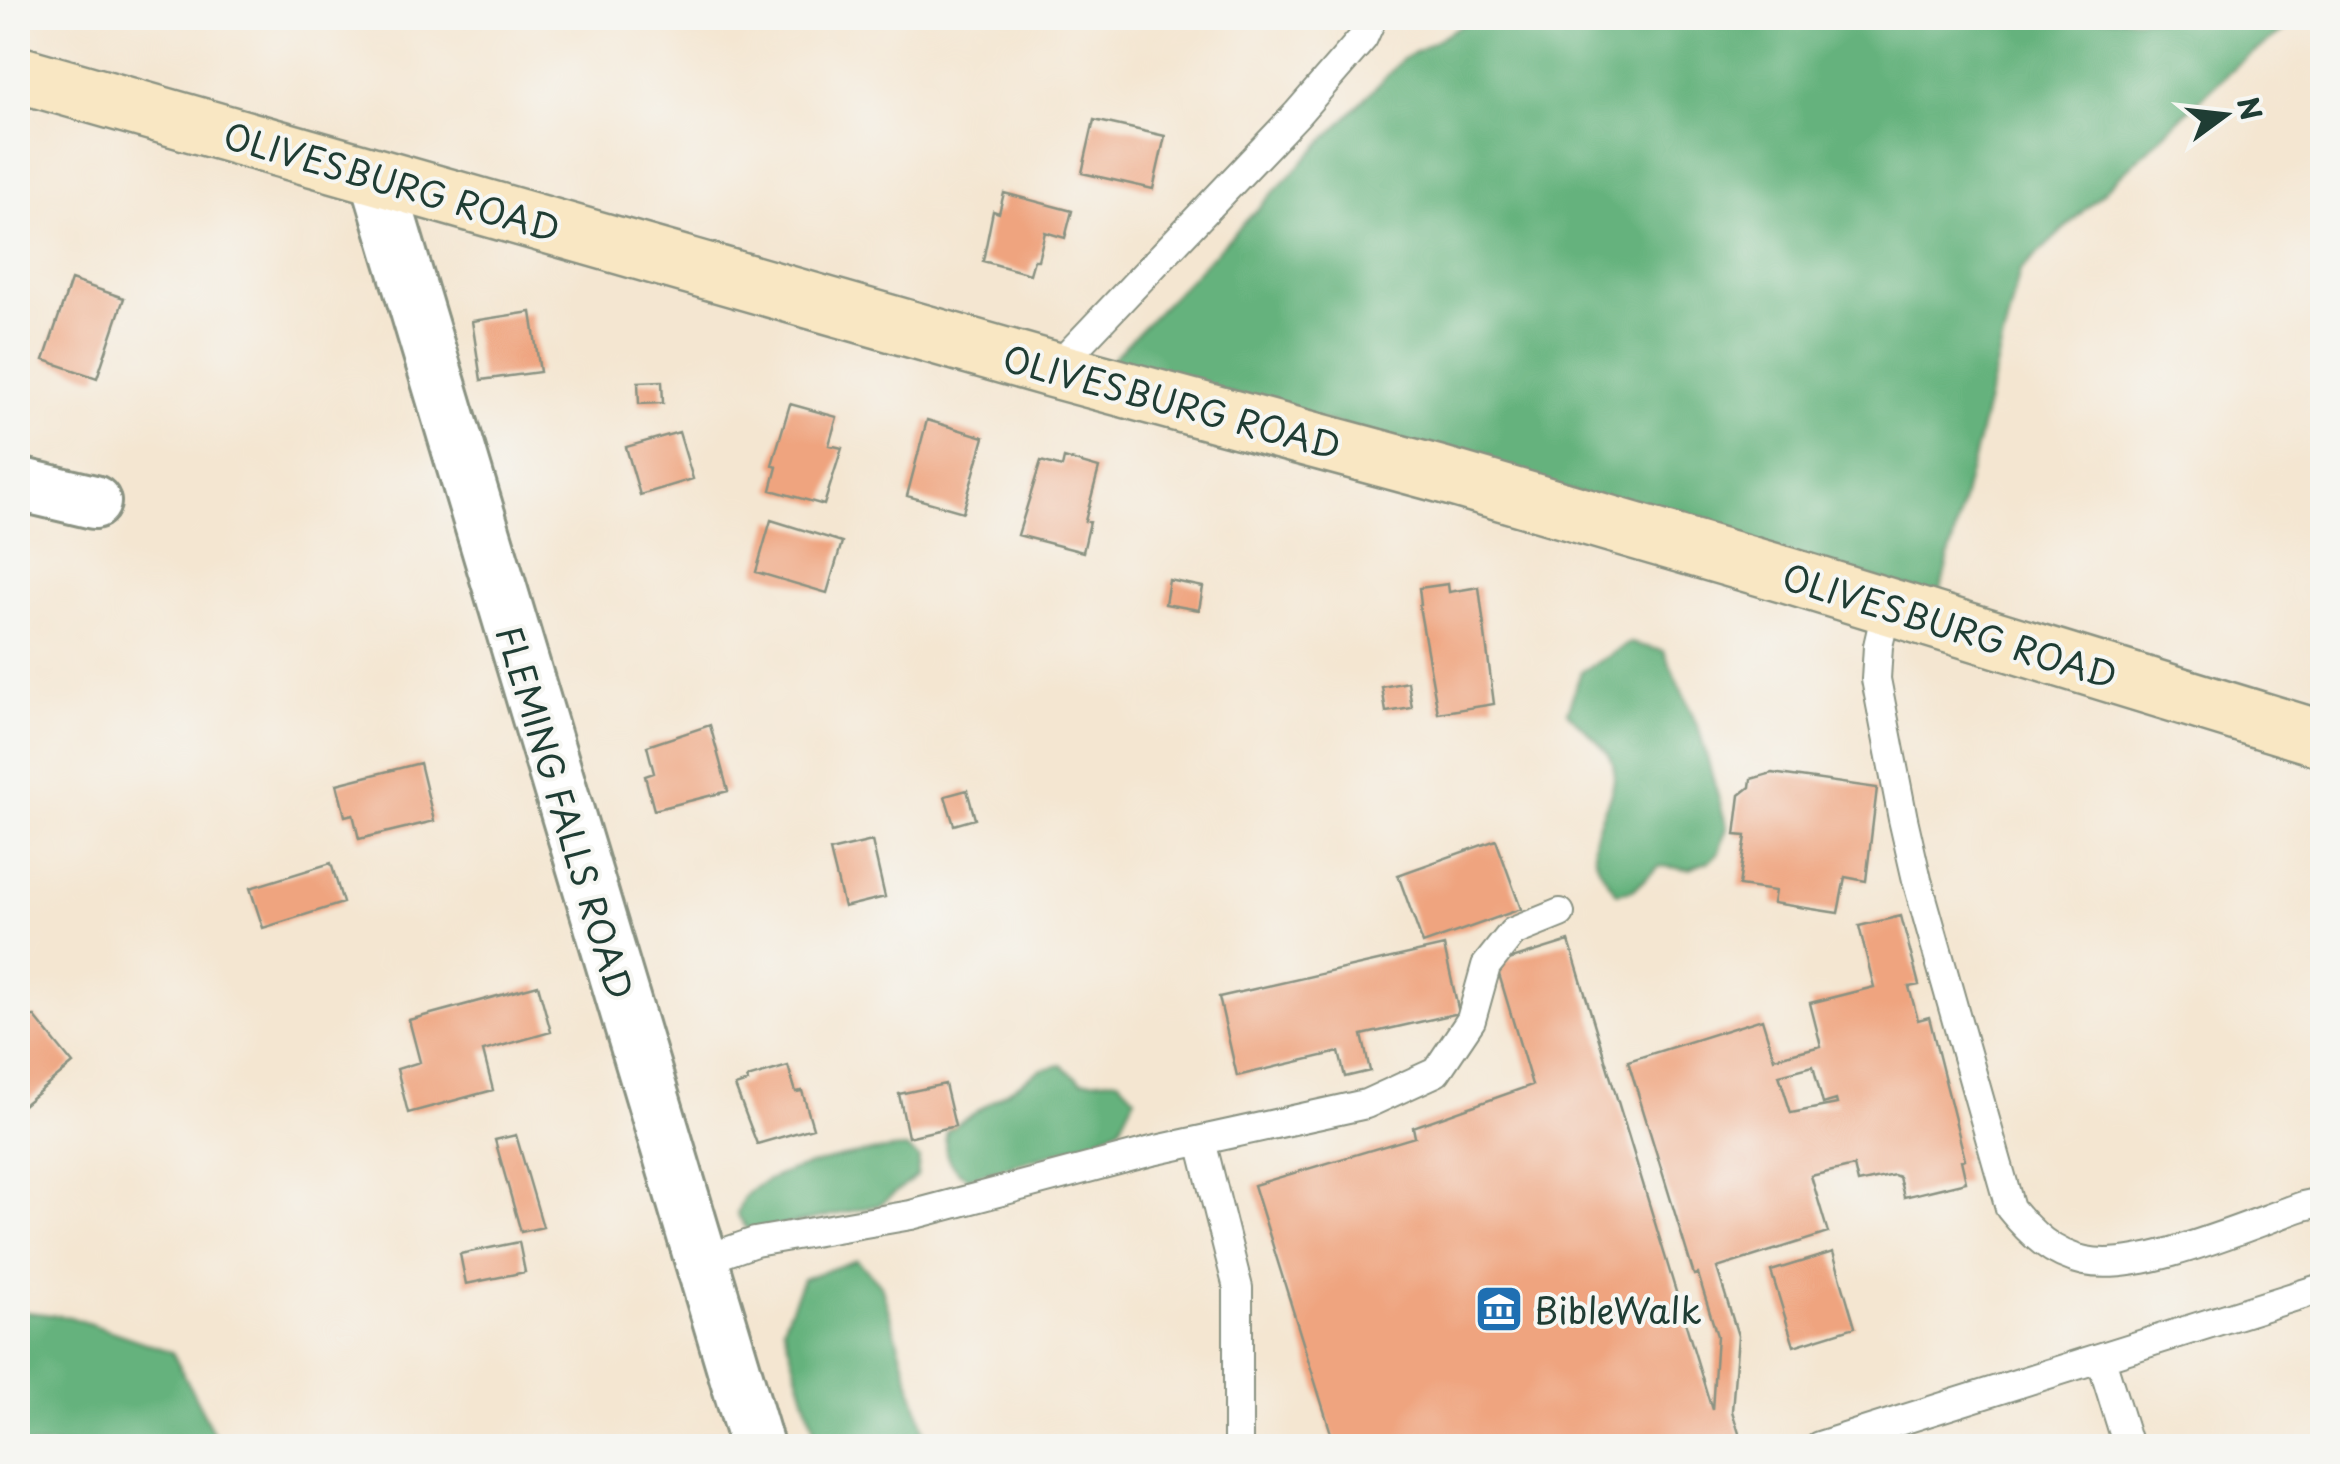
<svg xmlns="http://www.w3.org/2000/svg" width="2340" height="1464" font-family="'Playpen Sans',sans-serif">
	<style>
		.forest { fill: #65b27d; stroke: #427858; stroke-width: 2.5 }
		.building { fill: #efa47f; fill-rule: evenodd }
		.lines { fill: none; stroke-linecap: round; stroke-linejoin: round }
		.service-casing { stroke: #8a9282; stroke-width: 32 }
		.minor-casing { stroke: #8a9282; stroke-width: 58 }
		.secondary-casing { stroke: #8a9282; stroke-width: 60 }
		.service { stroke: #fff; stroke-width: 28 }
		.minor { stroke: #fff; stroke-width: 52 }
		.secondary { stroke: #f9e7c3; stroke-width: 55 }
		.labels { text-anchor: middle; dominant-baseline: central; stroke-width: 8; stroke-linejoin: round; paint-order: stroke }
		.street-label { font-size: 35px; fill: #1f3d34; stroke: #f6f6f2 }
		.poi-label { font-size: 35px; fill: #1f3d34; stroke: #f6f6f2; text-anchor: start }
	</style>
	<rect width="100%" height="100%" fill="#f6f6f2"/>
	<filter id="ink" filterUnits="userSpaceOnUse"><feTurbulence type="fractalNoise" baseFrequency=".01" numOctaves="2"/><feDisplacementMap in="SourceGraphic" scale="20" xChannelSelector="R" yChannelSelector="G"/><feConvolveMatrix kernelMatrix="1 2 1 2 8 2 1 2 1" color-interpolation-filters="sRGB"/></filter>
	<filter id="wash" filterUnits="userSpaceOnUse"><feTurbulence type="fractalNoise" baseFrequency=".0048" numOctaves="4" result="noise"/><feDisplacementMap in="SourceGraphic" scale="40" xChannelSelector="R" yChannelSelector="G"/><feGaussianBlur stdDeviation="2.25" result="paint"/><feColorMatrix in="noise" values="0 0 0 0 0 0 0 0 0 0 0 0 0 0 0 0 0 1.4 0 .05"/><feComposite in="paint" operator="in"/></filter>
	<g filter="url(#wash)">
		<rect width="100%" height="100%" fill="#f4e6d1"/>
		<path class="forest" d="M1474 18H2302L2236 65 2020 271 1939 597 1111 360 1403 59Z
			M1630 643 1664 651 1699 730 1727 828 1719 852 1710 861 1689 869 1659 866 1633 890 1617 893C1606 879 1592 862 1594 843 1595 817 1624 787 1611 758 1606 746 1577 723 1567 712L1581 672Z
			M1061 1065 1081 1081 1118 1079 1135 1097 1120 1127 1089 1143 968 1178C948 1166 942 1154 947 1131L1040 1070Z
			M906 1148 919 1158 917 1176 879 1205 750 1233 737 1214C739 1209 740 1204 743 1199 764 1168 869 1150 906 1148Z
			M857 1260 881 1285 929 1446H819L783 1326 803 1279Z
			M18 1311 70 1317 172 1352 220 1446H18Z"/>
		<g id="blocks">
			<path class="building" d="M1094 120 1165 136 1153 189 1082 173Z
				M1004 193 1072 211 1065 238 1045 232 1038 260H1034L1030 274 983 261 993 211 999 213Z
				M71 280 124 298 97 378 44 360Z
				M531 312 540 372 481 380 472 321Z
				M662 381 663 403 639 404 638 382Z
				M790 404 837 417 829 445 842 448 824 505 771 490 777 467 772 465Z
				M927 420 984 437 963 512 907 496Z
				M679 432 693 479 640 495 626 447Z
				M1064 458 1099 468 1085 521 1090 522 1083 552 1018 535 1041 461 1062 467Z
				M771 520 842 542 827 593 756 572Z
				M1169 580 1203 587 1199 610 1165 604Z
				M1448 584 1449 592 1479 587 1494 704 1438 713 1419 606 1421 605 1419 588Z
				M1408 682 1412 708 1386 712 1382 687Z
				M710 725 728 791 654 810 645 776 654 773 647 746Z
				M420 763 434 821 359 839 353 814 345 816 337 784Z
				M1772 773 1877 788 1866 881 1845 877 1838 913 1773 903 1775 891 1739 886 1746 836 1735 835 1740 795 1750 787 1751 779Z
				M967 790 975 819 954 825 945 796Z
				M1496 840 1521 909 1423 944 1398 875Z
				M872 841 885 897 844 907 830 851Z
				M331 863 343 903 263 928 250 888Z
				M1901 916 1919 985 1909 987 1918 1020 1929 1017 1965 1159 1961 1160 1966 1182 1904 1197 1899 1177 1894 1175 1858 1183 1854 1166 1811 1176 1828 1233 1717 1268 1738 1336 1732 1411 1743 1446H1335L1254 1185 1415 1137 1413 1127 1532 1085 1496 964 1569 941 1712 1410 1717 1336 1698 1274 1694 1275 1628 1061 1762 1019 1774 1058 1821 1046 1810 1003 1874 987 1859 926ZM1813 1066 1823 1104 1836 1100 1837 1104 1791 1113 1779 1075Z
				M1444 946 1459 1013 1362 1035 1370 1071 1345 1077 1339 1052 1237 1076 1219 997Z
				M538 985 551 1032 483 1051 493 1090 408 1113 397 1069 420 1062 409 1020Z
				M34 1016 73 1064 18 1109V1030Z
				M788 1066 796 1092 802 1091 813 1128 757 1144 735 1086 748 1082 747 1078Z
				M945 1084 955 1126 908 1137 899 1094Z
				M516 1135 543 1227 521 1232 495 1140Z
				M519 1242 525 1272 466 1284 460 1254Z
				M1833 1252 1855 1327 1794 1346 1771 1271Z"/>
		</g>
	</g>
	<g filter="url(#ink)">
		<use href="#blocks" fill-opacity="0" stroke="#8a9282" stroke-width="2.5"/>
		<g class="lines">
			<g class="service-casing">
				<path id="service" d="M1054 370 1297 114 1363 38 1372 18
					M1887 607 1878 646 1876 679 1903 819 1917 880 2010 1208C2031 1234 2052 1254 2085 1261 2142 1273 2248 1225 2303 1206L2322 1202
					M1201 1141 1238 1288V1446
					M701 1261 755 1242 911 1215 1152 1151 1366 1104 1436 1072 1471 1020 1486 966 1513 932 1560 913
					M2101 1359 2128 1446
					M1819 1446 2322 1288"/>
			</g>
			<g class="minor-casing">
				<path id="minor" d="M377 177 757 1446
					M18 484 94 502"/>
			</g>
			<g class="secondary-casing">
				<path id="secondary" d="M18 74 1054 370 1439 474 1786 575 2322 739"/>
			</g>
			<use href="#service" class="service"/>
			<use href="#minor" class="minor"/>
			<use href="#secondary" class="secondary"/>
		</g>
	</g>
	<defs>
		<g id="museum-square" transform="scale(2.5)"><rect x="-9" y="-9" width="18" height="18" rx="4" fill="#1f6fb2" stroke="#f6f6f2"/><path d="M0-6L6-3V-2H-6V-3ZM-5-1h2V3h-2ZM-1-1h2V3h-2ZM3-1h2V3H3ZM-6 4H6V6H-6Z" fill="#fff"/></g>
	</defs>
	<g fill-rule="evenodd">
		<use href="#museum-square" x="1499" y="1309"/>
	</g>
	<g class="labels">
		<g class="street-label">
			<text transform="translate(392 181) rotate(16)">OLIVESBURG ROAD</text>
			<text transform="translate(1172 401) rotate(15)">OLIVESBURG ROAD</text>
			<text transform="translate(1950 625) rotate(17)">OLIVESBURG ROAD</text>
			<text transform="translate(566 812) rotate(73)">FLEMING FALLS ROAD</text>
		</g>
		<g class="poi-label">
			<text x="1534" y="1309">BibleWalk</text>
		</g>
	</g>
	<rect width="2340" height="1464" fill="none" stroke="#f6f6f2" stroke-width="60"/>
	<g transform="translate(2225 115) rotate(75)" stroke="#f6f6f2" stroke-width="8" paint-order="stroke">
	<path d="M0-8L18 38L0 25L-18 38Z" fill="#1f3d34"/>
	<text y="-15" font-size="28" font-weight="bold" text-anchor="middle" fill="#1f3d34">N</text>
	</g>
</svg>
